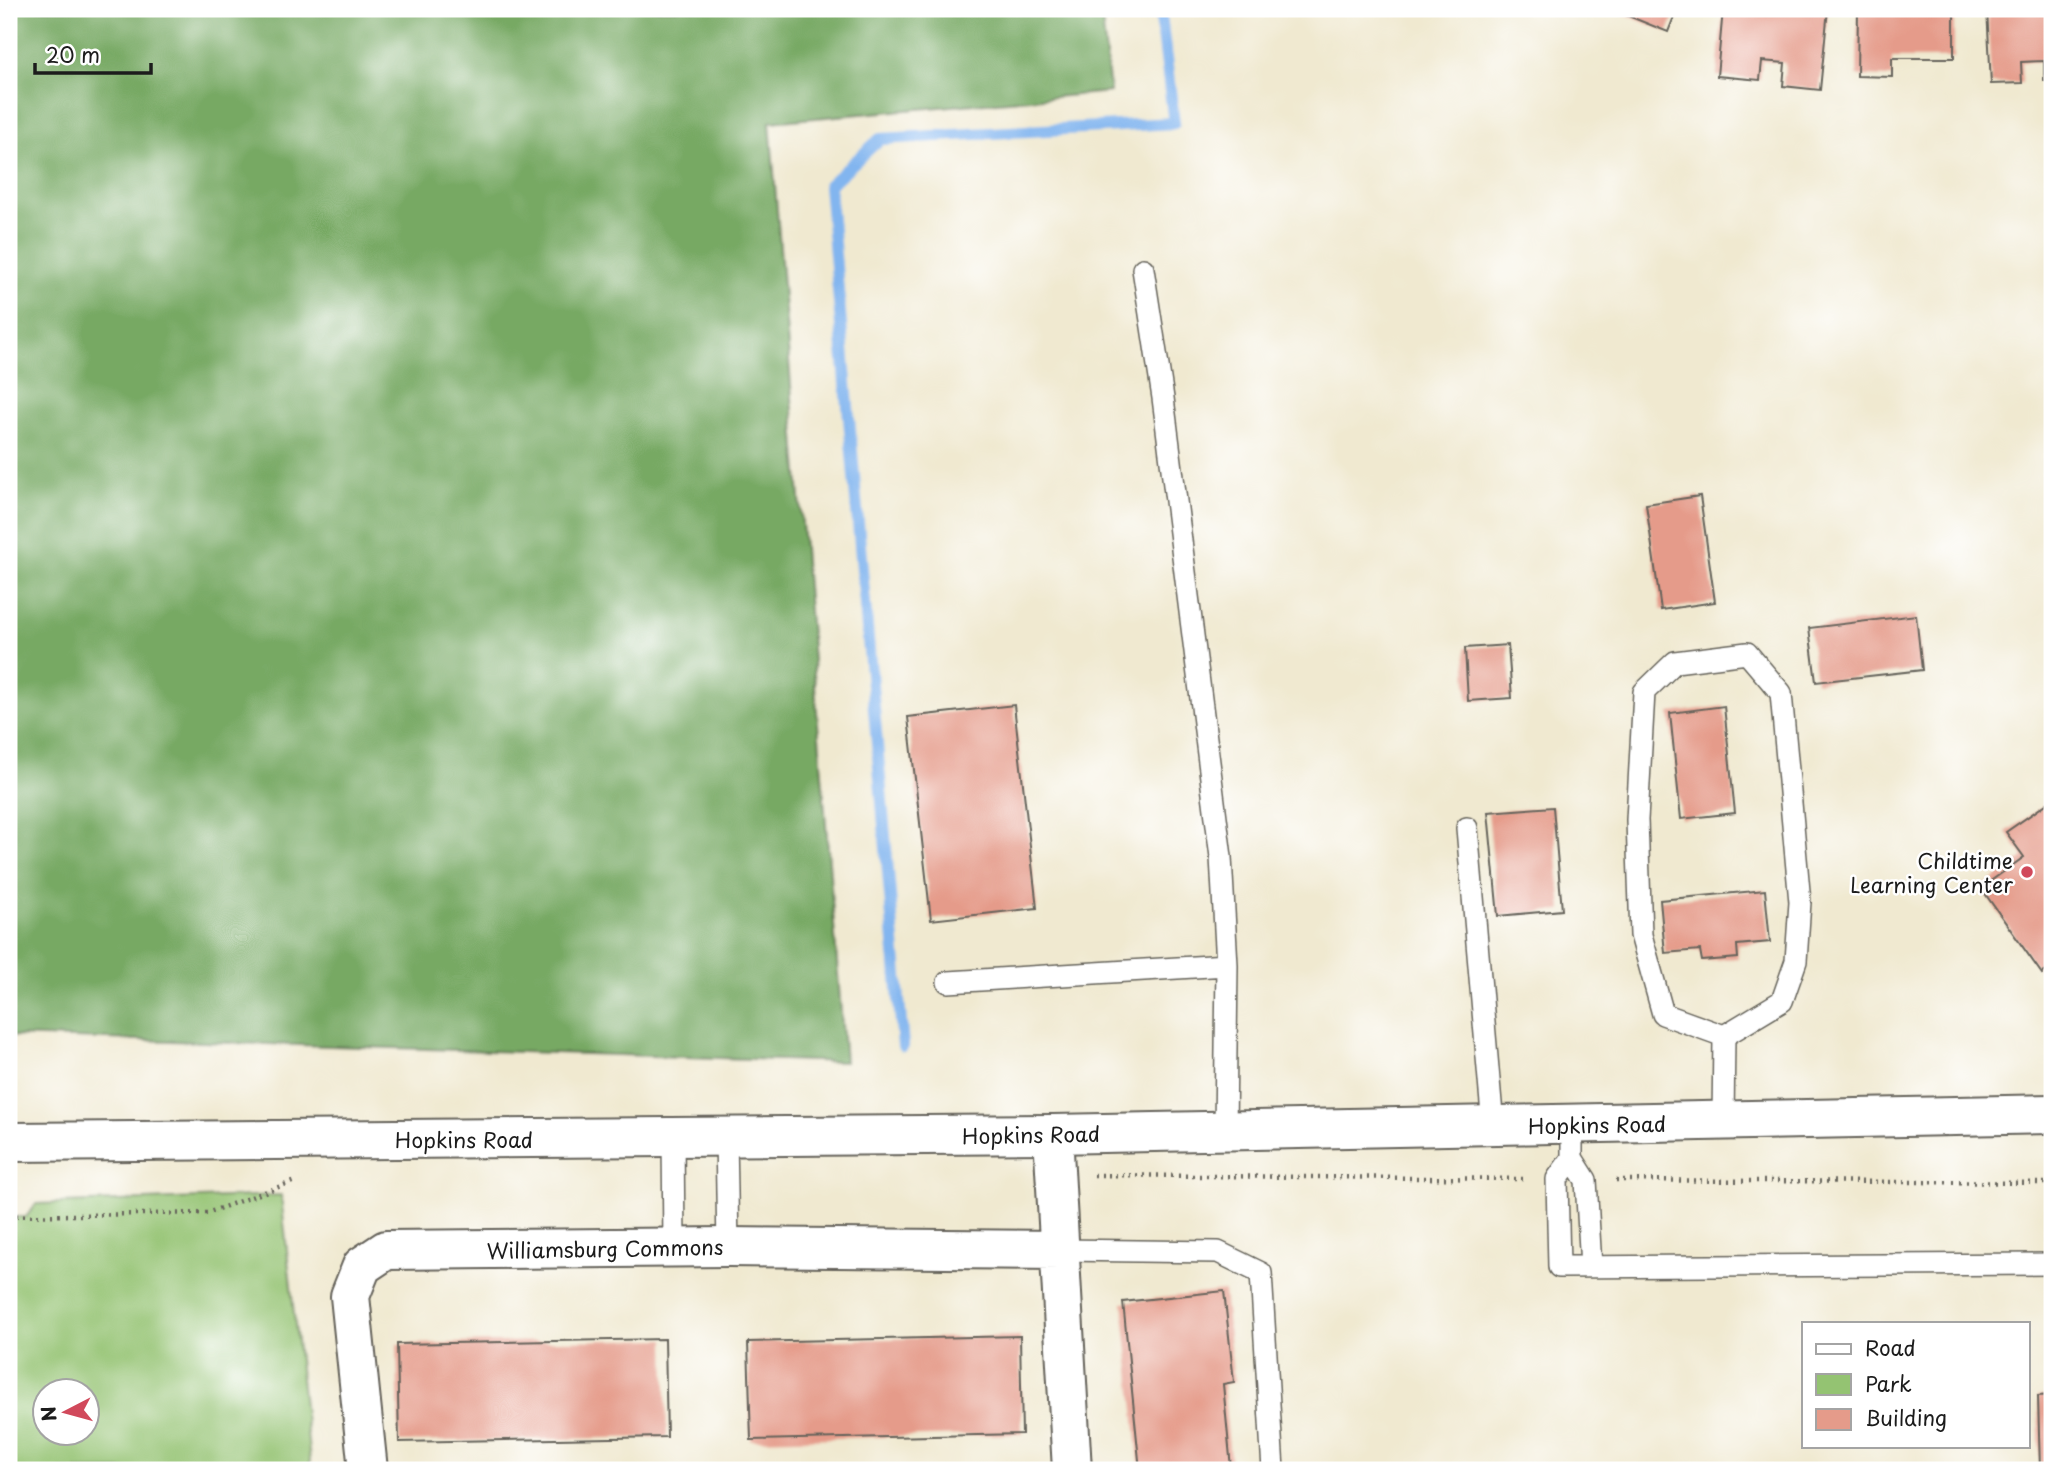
<svg xmlns="http://www.w3.org/2000/svg" width="2061" height="1479" font-family="'Playpen Sans',sans-serif">
	<style>
		.green { fill: #94c372; stroke: #587047; stroke-width: 2; fill-rule: evenodd }
		.forest { fill: #77a964; stroke: #4a6240; stroke-width: 2 }
		.lines { fill: none; stroke-linecap: round; stroke-linejoin: round }
		.stream { stroke: #82b5ef; stroke-width: 12 }
		.building { fill: #e59b8a }
		.lane-casing { stroke: #66645b; stroke-width: 24 }
		.street-casing { stroke: #66645b; stroke-width: 42 }
		.secondary-casing { stroke: #66645b; stroke-width: 42 }
		.path { stroke: #66645b; stroke-width: 4.5; stroke-dasharray: 2 5; stroke-linecap: butt }
		.lane { stroke: #fff; stroke-width: 21 }
		.street { stroke: #fff; stroke-width: 38 }
		.secondary { stroke: #fff; stroke-width: 38 }
		.poi-dot { fill: #d1495b; stroke: #fff; stroke-width: 2.5 }
		.labels { text-anchor: middle; dominant-baseline: central; stroke-width: 5; stroke-linejoin: round; paint-order: stroke }
		.poi-label { font-size: 21px; fill: #1c1c1c; stroke: #fff; text-anchor: end }
		.street-label { font-size: 21px; fill: #1c1c1c; stroke: #fff }
	</style>
	<rect width="100%" height="100%" fill="#fff"/>
	<filter id="ink" filterUnits="userSpaceOnUse"><feTurbulence type="fractalNoise" baseFrequency=".0143" numOctaves="2"/><feDisplacementMap in="SourceGraphic" scale="14" xChannelSelector="R" yChannelSelector="G"/><feConvolveMatrix kernelMatrix="1 2 1 2 8 2 1 2 1" color-interpolation-filters="sRGB"/></filter>
	<filter id="wash" filterUnits="userSpaceOnUse"><feTurbulence type="fractalNoise" baseFrequency=".00686" numOctaves="4" result="noise"/><feDisplacementMap in="SourceGraphic" scale="28" xChannelSelector="R" yChannelSelector="G"/><feGaussianBlur stdDeviation="1.57" result="paint"/><feColorMatrix in="noise" values="0 0 0 0 0 0 0 0 0 0 0 0 0 0 0 0 0 1.4 0 .05"/><feComposite in="paint" operator="in"/></filter>
	<g filter="url(#wash)">
		<rect width="100%" height="100%" fill="#f0e9d0"/>
		<path class="green" d="M281 1195 311 1470H9V1217H26L36 1204ZM46 1392H88V1434H46Z"/>
		<path class="forest" d="M9 9H1101L1110 92 770 122 845 1062 9 1036Z"/>
		<g class="lines">
			<path class="stream" d="M903 1046 829 185 880 139 1174 123 1160 9"/>
		</g>
		<g id="blocks">
			<path class="building" d="M1611 9H1677L1668 32Z
				M1723 9 1771 11V9H1828L1820 90 1783 86 1785 63 1762 61 1760 80 1717 76Z
				M1858 9H1954V58H1892V77L1857 76Z
				M1987 9H2052V81H2044V61L2021 62 2022 83 1991 84Z
				M1700 496 1715 602 1661 610 1646 504Z
				M1916 615 1922 670 1816 682 1809 628Z
				M1508 645 1512 698 1468 701 1465 648Z
				M1014 705 1037 908 931 920 908 717Z
				M1724 706 1735 813 1681 819 1670 713Z
				M2052 800V966L2042 974 1981 888 2024 857 2006 832Z
				M1553 807 1562 910 1498 916 1488 812Z
				M1765 890 1770 942 1737 945 1738 958 1702 961 1700 950 1665 953 1660 900Z
				M1224 1291 1234 1382 1223 1384 1231 1468 1238 1467 1239 1470H1140L1123 1302Z
				M1020 1336 1022 1434 751 1440 748 1342Z
				M665 1339 667 1437 399 1442 397 1344Z
				M2052 1395V1470H2040L2038 1396Z"/>
		</g>
	</g>
	<g filter="url(#ink)">
		<use href="#blocks" fill-opacity="0" stroke="#66645b" stroke-width="2"/>
		<g class="lines">
			<g class="lane-casing">
				<path id="lane" d="M1143 269 1163 398 1221 857 1227 965 1225 1131
					M1467 828 1493 1126
					M948 982 1227 965
					M1723 1121 1724 1036 1782 1001 1796 961 1800 902 1781 693 1747 653 1675 662 1644 692 1637 820 1641 935 1663 1014 1724 1036
					M1572 1124V1158L1557 1179 1559 1267 2052 1264
					M673 1137 674 1247
					M726 1137 728 1247
					M1572 1158 1586 1180 1591 1267
					M1059 1250 1218 1252 1261 1273 1273 1470"/>
			</g>
			<g class="street-casing">
				<path id="street" d="M1053 1134 1072 1470
					M368 1470 350 1296 362 1266 386 1250 728 1247 1059 1250"/>
			</g>
			<g class="secondary-casing">
				<path id="secondary" d="M9 1142 1053 1134 2052 1114"/>
			</g>
			<path class="path" d="M1094 1175 1526 1179
				M1616 1180 2052 1183
				M9 1216 207 1213 295 1181"/>
			<use href="#lane" class="lane"/>
			<use href="#street" class="street"/>
			<use href="#secondary" class="secondary"/>
		</g>
	</g>
	<circle class="poi-dot" cx="2027" cy="872" r="7"/>
	<g class="labels">
		<g class="poi-label">
			<text x="2013" y="860">Childtime<tspan x="2013" dy="24">Learning Center</tspan></text>
		</g>
		<g class="street-label">
			<text transform="translate(1597 1124) rotate(-1)">Hopkins Road</text>
			<text transform="translate(1031 1134) rotate(-1)">Hopkins Road</text>
			<text x="464" y="1139">Hopkins Road</text>
			<text transform="translate(605 1248) rotate(-1)">Williamsburg Commons</text>
		</g>
	</g>
	<rect width="2061" height="1479" fill="none" stroke="#fff" stroke-width="35"/>
	<rect x="1802" y="1322" width="228" height="126" fill="#ffffff" stroke="#a4a4a4" stroke-width="2"/>
	<rect x="1816" y="1344" width="35" height="10" fill="#ffffff" stroke="#a4a4a4" stroke-width="2"/>
	<text x="1865" y="1356" font-size="21" fill="#1c1c1c">Road</text>
	<rect x="1816" y="1374" width="35" height="21" fill="#94c372" stroke="#a4a4a4" stroke-width="2"/>
	<text x="1865" y="1392" font-size="21" fill="#1c1c1c">Park</text>
	<rect x="1816" y="1409" width="35" height="21" fill="#e59b8a" stroke="#a4a4a4" stroke-width="2"/>
	<text x="1865" y="1426" font-size="21" fill="#1c1c1c">Building</text>
	<g transform="translate(66 1412) rotate(264)"><circle r="33" fill="#ffffff" stroke="#a4a4a4" stroke-width="2"/>
	<path d="M0-5L12 26L0 18L-12 26Z" fill="#d1495b"/>
	<text y="-10" font-size="19" font-weight="bold" text-anchor="middle" fill="#1c1c1c">N</text>
	</g>
	<path d="M35 63v10h116v-10" fill="none" stroke="#1c1c1c" stroke-width="3.5"/>
	<text x="46" y="63" font-size="21" fill="#1c1c1c" stroke="#ffffff" stroke-width="5" paint-order="stroke">20 m</text>
</svg>
